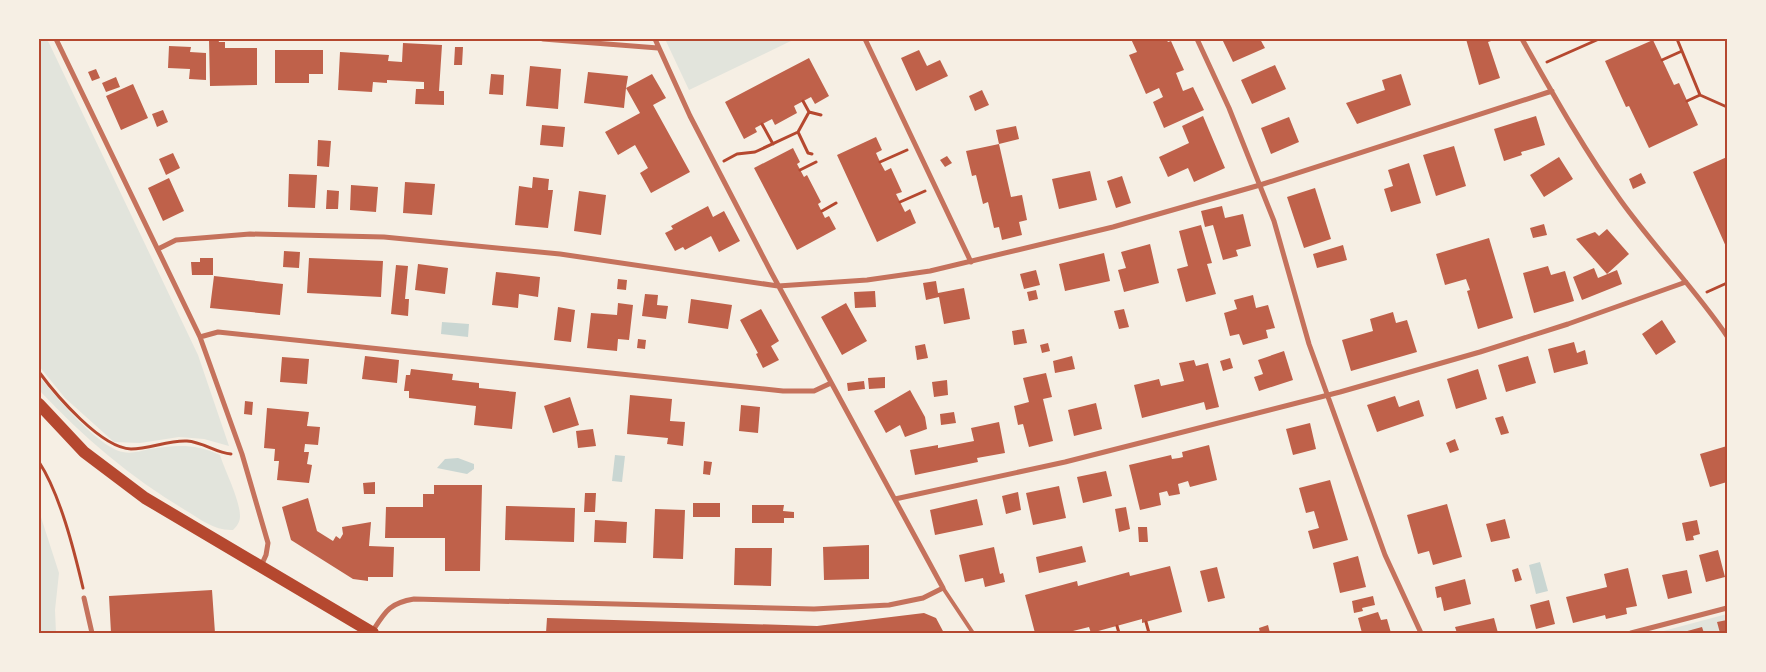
<svg xmlns="http://www.w3.org/2000/svg" width="1766" height="672" font-family="Mulish,sans-serif">
	<style>
		.green { fill: #e2e4dc }
		.water { fill: #c9d6d2 }
		.building { fill: #bf614a }
		.lines { fill: none; stroke-linecap: round; stroke-linejoin: round }
		.path { stroke: #b5482f; stroke-width: 3 }
		.service { stroke: #c5725c; stroke-width: 4 }
		.minor { stroke: #c5725c; stroke-width: 5 }
		.primary { stroke: #b5482f; stroke-width: 12 }
		.neatline { fill: none; stroke: #b5482f; stroke-width: 2 }
	</style>
	<rect width="100%" height="100%" fill="#f6efe4"/>
	<path class="green" d="M39 39H46L49 43 198 355 229 446 204 439 179 437 140 443 114 442 65 398 39 366Z
		M665 39H795L689 90Z
		M39 376C54 395 99 448 123 452 131 454 141 451 149 449 175 445 195 443 220 455 225 471 240 500 240 516 240 522 237 526 233 530 215 531 200 519 185 510 130 477 83 437 39 390Z
		M39 511 59 573 55 610 56 633H39Z
		M1727 614V633H1656Z"/>
	<path class="water" d="M442 322 469 324 468 337 441 334Z
		M615 455 625 456 622 482 612 481Z
		M458 458 474 464V469L467 474 437 468 445 459Z
		M1540 562 1548 591 1536 594 1529 565Z"/>
	<path class="building" d="M209 39H218L219 42H225V48H257V85L210 86Z
		M1131 39H1166L1168 42 1171 41 1184 70 1176 73 1183 91 1193 87 1204 110 1164 128 1153 102 1163 97 1159 88 1146 94 1129 55 1137 52Z
		M1222 39H1260L1265 48 1233 62Z
		M1466 39H1497L1488 42 1500 78 1479 85Z
		M1653 40 1674 85 1679 83 1698 125 1649 148 1629 106 1626 107 1605 61Z
		M403 43 442 45 439 91H444V105L415 104 416 89H424V82L387 80V83L373 82 372 92 338 90 340 52 389 55 388 61 402 62Z
		M169 46 191 47 190 52 206 53V80L189 79 190 69 168 68Z
		M455 47H463L462 65H454Z
		M275 50H323V74H309V83H275Z
		M919 50 927 66 940 60 948 76 916 91 901 58Z
		M809 58 829 96 815 104 811 97 794 106 797 113 775 125 772 119 755 128 757 132 744 139 725 102Z
		M1275 65 1286 89 1252 104 1241 80Z
		M530 66 561 69 558 109 526 106Z
		M96 69 100 78 92 81 88 72Z
		M588 72 628 76 626 88 652 74 666 98 653 105 690 172 651 193 640 173 648 168 635 145 618 155 605 132 640 113 626 88 624 108 584 103Z
		M491 74 504 75 503 95 489 94Z
		M1401 74 1411 105 1357 124 1346 103 1385 90 1382 80Z
		M116 77 120 87 106 92 102 83Z
		M133 84 148 118 121 130 106 96Z
		M982 90 989 105 975 111 969 96Z
		M163 110 168 122 157 127 152 114Z
		M1203 116 1225 168 1194 182 1188 168 1168 177 1159 157 1189 143 1182 126Z
		M1536 116 1545 145 1521 152 1522 155 1504 161 1494 129Z
		M1289 117 1299 142 1271 154 1261 128Z
		M542 125 565 127 563 147 540 145Z
		M1016 126 1019 139 999 144 996 130Z
		M876 137 882 150 876 153 880 162 885 171 891 168 902 192 896 194 905 212 910 209 916 223 877 242 837 155Z
		M318 140 331 141 329 167 317 166Z
		M999 144 1011 197 1022 195 1027 220 1019 222 1022 235 1002 240 999 227 994 228 988 202 983 204 976 175 972 176 966 151Z
		M1454 146 1466 186 1436 196 1423 155Z
		M793 148 800 162 797 164 804 177 807 175 821 202 818 204 825 218 829 216 836 229 797 250 754 168Z
		M173 153 180 168 166 175 159 159Z
		M947 156 952 163 945 167 940 160Z
		M1559 157 1573 179 1544 197 1530 175Z
		M1727 157V249L1693 172Z
		M1409 163 1421 203 1391 212 1384 189 1393 186 1388 170Z
		M1090 171 1097 200 1059 209 1052 179Z
		M1641 173 1646 183 1633 189 1629 179Z
		M289 174 317 175 315 208 288 207Z
		M1122 176 1131 203 1116 208 1107 181Z
		M533 177 549 179 548 190H553L548 228 515 225 519 186 532 188Z
		M169 178 184 211 163 221 148 188Z
		M405 182 435 184 432 215 403 213Z
		M351 185 378 187 376 212 350 210Z
		M1315 188 1331 239 1304 248 1287 197Z
		M327 190 339 191 338 209H326Z
		M579 191 606 195 601 235 574 231Z
		M708 206 713 217 724 211 740 241 719 252 711 236 685 250 683 247 675 251 665 233 673 229 671 226Z
		M1222 206 1225 218 1243 214 1251 246 1236 250 1238 256 1223 260 1213 225 1205 227 1201 211Z
		M1544 224 1547 235 1533 238 1530 228Z
		M1201 225 1212 263 1207 264 1216 294 1186 302 1177 269 1188 266 1179 231Z
		M1607 229 1629 254 1607 274 1576 239 1595 232 1599 236Z
		M1489 238 1513 318 1478 329 1467 291 1470 290 1466 279 1445 285 1436 254Z
		M1150 244 1159 283 1124 292 1118 270 1126 268 1121 252Z
		M1343 245 1347 260 1317 268 1313 254Z
		M284 251 300 252 299 268 283 267Z
		M1104 253 1110 281 1065 291 1059 264Z
		M200 258H213V275H192L191 262H200Z
		M309 258 383 261 381 297 307 293Z
		M418 264 448 268 445 294 415 290Z
		M396 265 408 266 405 299H409L408 316 391 314Z
		M1548 266 1551 275 1565 271 1574 301 1534 313 1523 273Z
		M1594 268 1598 278 1617 270 1622 284 1582 300 1573 277Z
		M1036 270 1040 285 1024 289 1020 274Z
		M496 272 540 277 538 297 519 294 518 308 492 305Z
		M214 276 283 284 280 315 210 308Z
		M618 279 627 280 626 290 617 289Z
		M936 281 938 293 964 288 970 319 944 324 939 297 926 300 923 283Z
		M1036 290 1038 299 1029 301 1027 292Z
		M875 291 876 307 855 308 854 292Z
		M645 294 658 295 657 305 668 306 666 319 642 316Z
		M1253 295 1256 308 1268 305 1275 328 1266 330 1268 338 1243 345 1239 334 1230 336 1224 313 1237 309 1234 300Z
		M691 299 732 305 728 329 688 323Z
		M618 303 633 305 629 340 618 339 617 351 587 348 591 313 617 315Z
		M846 303 867 341 842 355 821 317Z
		M558 307 575 310 571 342 554 340Z
		M761 309 779 341 771 346 779 360 763 368 756 354 758 353 740 320Z
		M1124 309 1129 327 1119 329 1114 311Z
		M1393 312 1396 323 1407 320 1417 352 1351 371 1342 340 1373 331 1370 319Z
		M1662 320 1676 342 1656 355 1642 334Z
		M1024 329 1027 343 1014 345 1012 331Z
		M638 339 646 340 645 349 637 348Z
		M1574 342 1577 353 1585 350 1588 364 1554 373 1548 349Z
		M1048 343 1050 351 1042 353 1040 345Z
		M925 344 928 358 917 360 915 346Z
		M1284 351 1293 380 1259 391 1254 377 1263 374 1258 360Z
		M365 356 399 360 397 383 362 379Z
		M1072 356 1075 369 1055 373 1053 361Z
		M1528 356 1536 383 1506 392 1498 365Z
		M282 357 309 359 307 384 280 382Z
		M1230 358 1233 368 1223 371 1220 361Z
		M1194 360 1196 366 1208 363 1219 407 1206 410 1204 402 1142 418 1134 385 1159 379 1161 386 1184 381 1179 363Z
		M411 369 453 374 452 380 479 383V388L516 392 512 429 474 425 476 406 409 398V391H404L406 375H410Z
		M1478 369 1487 399 1456 409 1447 379Z
		M1046 373 1052 397 1043 399 1053 441 1029 447 1023 424 1018 425 1014 406 1029 402 1023 378Z
		M885 377V388L869 389 868 378Z
		M947 380 948 395 934 397 932 382Z
		M864 381 865 389 848 391 847 383Z
		M910 390 925 417 927 429 905 437 900 425 886 433 874 411Z
		M630 395 672 399 670 421 685 422 683 446 667 444 668 438 627 434Z
		M1395 396 1399 407 1419 400 1424 416 1377 432 1367 405Z
		M570 397 579 425 553 433 544 406Z
		M245 401 253 402 252 415 244 414Z
		M1096 403 1102 429 1074 436 1068 410Z
		M741 405 760 407 758 433 739 431Z
		M267 408 309 412 307 426 320 427 318 445 305 444 304 452H309L307 464 312 465 309 483 277 480 279 461H274L275 449 264 448Z
		M954 412 956 423 941 425 940 414Z
		M1503 416 1509 433 1501 435 1495 418Z
		M999 422 1005 453 977 458 978 462 915 475 910 450 938 445V448L974 441 971 428Z
		M1310 423 1316 449 1293 455 1286 429Z
		M593 429 596 446 578 448 576 431Z
		M1455 439 1459 450 1450 453 1446 443Z
		M1209 445 1217 480 1190 487 1188 481 1178 484 1180 494 1169 496 1167 491 1159 493 1161 505 1140 510 1129 465 1171 455 1172 459 1179 458 1183 457 1182 452Z
		M1727 446V482L1710 487 1700 454Z
		M704 461 712 462 710 475 703 474Z
		M1106 471 1112 496 1083 503 1077 477Z
		M1330 480 1348 540 1313 549 1308 531 1319 528 1314 511 1306 513 1299 488Z
		M375 482V494H364L363 483Z
		M434 485H482L480 571H445V538H385L386 507H423V494H434Z
		M1059 486 1066 518 1033 525 1026 493Z
		M1018 492 1021 510 1006 514 1002 496Z
		M585 493H596L595 512H584Z
		M308 498 317 531 333 541 336 536 340 539 343 534 342 527 371 522 369 546 394 547 393 577H368V581L353 579 291 540 282 507Z
		M977 499 983 525 935 535 930 510Z
		M693 503H720V517H693Z
		M1447 504 1462 557 1433 565 1429 551 1418 554 1407 515Z
		M752 505H784L783 511 794 512V518H784V523H752Z
		M506 506 575 508 574 542 505 540Z
		M1126 507 1130 529 1119 532 1115 509Z
		M655 509 685 510 683 559 653 558Z
		M1505 519 1510 538 1491 542 1486 524Z
		M595 520 627 522 626 543 594 542Z
		M1697 520 1700 534 1693 536 1694 540 1686 541 1682 523Z
		M1138 527H1147L1148 542H1139Z
		M869 545V579L824 580 823 547Z
		M1082 546 1086 562 1039 573 1036 557Z
		M994 547 1000 574 1003 573 1005 582 985 587 983 578 965 582 959 555Z
		M735 548H772L771 586 734 585Z
		M1718 550 1725 577 1706 582 1699 555Z
		M1358 556 1366 587 1340 593 1333 563Z
		M1170 566 1182 612 1142 623V619L1091 633 1089 627 1065 633H1035L1025 595 1077 581 1078 586 1129 572 1130 576Z
		M1217 567 1225 598 1208 602 1200 571Z
		M1518 568 1522 580 1515 582 1512 570Z
		M1628 568 1637 606 1626 608 1627 614 1606 619 1605 615 1573 623 1566 597 1607 587 1604 574Z
		M1687 570 1692 593 1668 599 1662 575Z
		M1465 579 1471 604 1444 611 1441 597 1437 598 1435 587Z
		M212 590 215 633H111L109 596Z
		M1373 596 1375 605 1362 608 1363 611 1354 613 1352 601Z
		M1549 600 1555 624 1536 629 1530 605Z
		M1378 612 1381 620 1387 619 1391 633H1362L1358 618Z
		M924 613 936 618 944 633H546L547 618 817 626Z
		M1494 618 1498 633H1457L1455 627Z
		M1727 620V633H1720L1717 622Z
		M1268 625 1270 633H1260L1259 628Z
		M1702 627 1704 633H1680Z"/>
	<g class="lines">
		<path class="path" d="M1677 39 1700 95 1727 107
			M1662 60 1682 51
			M1547 62 1599 39
			M803 101 809 112
			M1687 101 1700 95
			M762 124 773 144
			M798 132 809 112 821 115
			M724 161 737 154 755 152 798 132 808 153 812 154
			M880 162 907 150
			M800 170 816 162
			M900 202 925 191
			M822 211 836 203
			M1707 292 1727 283
			M39 372C56 395 101 448 131 449 150 449 168 440 187 441 203 442 216 453 231 454
			M39 462C60 494 74 550 83 588
			M1146 622 1149 633
			M1117 626 1119 633"/>
		<path class="service" d="M943 588 973 633"/>
		<path class="minor" d="M56 39 200 337 242 454 268 543 266 555 261 566
			M543 39 658 48
			M865 39 971 262
			M1197 39 1229 108 1274 221 1309 344 1385 555 1421 633
			M1522 39C1553 94 1584 150 1621 201 1655 248 1695 289 1727 336
			M158 249 176 240 250 234 384 237 560 254 778 286 867 280 930 271 1113 227 1260 185 1552 91
			M200 337 218 332 783 391H814L831 383
			M895 499 1065 462 1340 392 1480 352 1568 324 1686 282
			M84 598 92 633
			M372 632C385 612 389 603 414 599L814 609 889 605 923 598 943 588 771 272 690 116 655 39
			M1631 633 1727 608"/>
		<path class="primary" d="M39 404 84 452 145 498 373 633"/>
	</g>
	<rect width="1766" height="672" fill="none" stroke="#f6efe4" stroke-width="80"/>
	<rect x="40" y="40" width="1686" height="592" class="neatline"/>
</svg>
